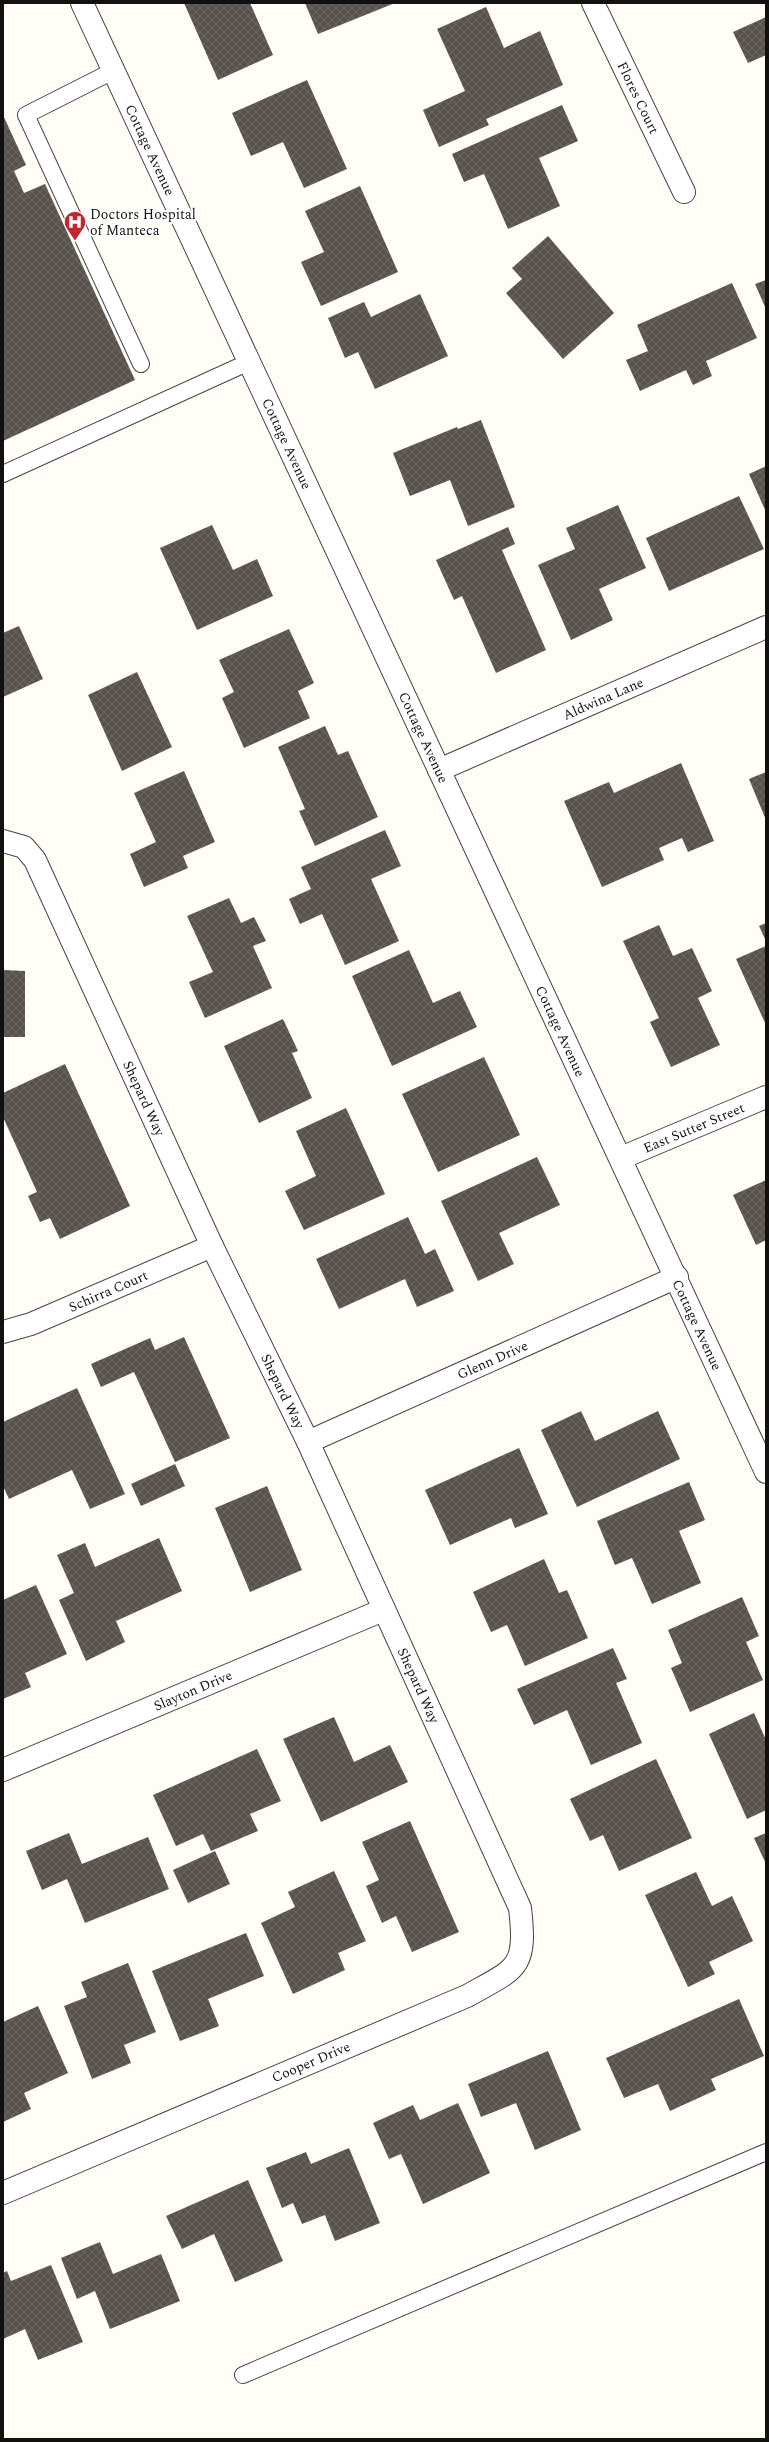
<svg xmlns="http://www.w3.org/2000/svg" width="769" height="2442" font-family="Spectral,serif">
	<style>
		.building { fill: url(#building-cross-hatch) }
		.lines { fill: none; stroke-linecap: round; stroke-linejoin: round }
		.service-casing { stroke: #444; stroke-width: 18 }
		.minor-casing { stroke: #444; stroke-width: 24 }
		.tertiary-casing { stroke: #444; stroke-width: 24 }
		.service { stroke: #fff; stroke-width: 16 }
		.minor { stroke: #fff; stroke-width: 22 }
		.tertiary { stroke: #fff; stroke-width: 22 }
		.labels { text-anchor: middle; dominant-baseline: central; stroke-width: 4; stroke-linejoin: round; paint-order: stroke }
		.street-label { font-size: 14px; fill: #111; stroke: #fff }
		.poi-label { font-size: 14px; fill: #111; stroke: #fff; text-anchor: start }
	</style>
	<defs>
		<pattern id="building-cross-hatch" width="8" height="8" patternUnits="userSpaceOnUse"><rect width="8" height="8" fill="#5a524d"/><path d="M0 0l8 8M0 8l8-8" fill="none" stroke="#6d6662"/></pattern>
	</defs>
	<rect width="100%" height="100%" fill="#fffdf5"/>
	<path class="building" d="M184 3H250L273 55 218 80Z
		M305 3H395L318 34Z
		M486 7 504 48 540 31 563 85 486 119 489 125 439 147 423 110 465 91 437 29Z
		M766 17V55L748 63 733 32Z
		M307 80 347 169 304 188 283 142 251 156 232 113Z
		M562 105 578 141 539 158 560 206 508 229 484 174 464 182 452 154Z
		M3 115 26 165 14 171 24 193 45 184 135 380 3 441Z
		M360 186 398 272 321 306 301 262 324 252 305 211Z
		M548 236 614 313 563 359 506 293 522 279 512 268Z
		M766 280V309L755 284Z
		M732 283 757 338 706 361 712 376 693 385 686 370 640 391 626 360 648 351 637 325Z
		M420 294 448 356 375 389 358 352 345 358 328 318 364 302 371 317Z
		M481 420 515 507 468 526 450 480 410 496 393 453 457 427 458 429Z
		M766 466V512L749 474Z
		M739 496 764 549 669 591 646 538Z
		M618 505 646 568 599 589 613 620 571 640 538 565 575 549 566 528Z
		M212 525 233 570 257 559 273 596 197 630 160 548Z
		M508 527 515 544 502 550 546 650 496 673 462 596 454 600 436 560Z
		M19 626 43 679 3 697V633Z
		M289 629 314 683 298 691 310 718 244 748 222 698 234 692 219 660Z
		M137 672 172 747 122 771 88 695Z
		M325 726 338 755 348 751 378 817 315 846 299 811 305 809 278 747Z
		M681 763 714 841 688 852 682 838 659 848 664 860 602 887 564 801 609 782 614 793Z
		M184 771 215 842 183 856 188 868 144 887 130 854 156 842 134 793Z
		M766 772V820L749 779Z
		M385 830 401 866 371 879 399 941 345 965 322 914 300 924 289 899 311 889 301 867Z
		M229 898 241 923 254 917 266 941 253 946 272 988 205 1018 189 982 213 972 187 916Z
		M766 923V941L759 926Z
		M659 925 673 956 692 948 712 991 698 998 720 1045 671 1067 650 1022 659 1018 623 941Z
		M766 946V1025L736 959Z
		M409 950 433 1003 460 991 477 1027 392 1066 352 976Z
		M3 970 25 971V1037H3Z
		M283 1019 298 1051 292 1053 312 1098 259 1123 224 1046Z
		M484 1057 520 1135 438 1172 402 1094Z
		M65 1064 130 1206 60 1239 50 1218 40 1222 28 1196 37 1192 3 1117V1093Z
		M346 1108 385 1194 304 1230 285 1191 316 1176 296 1131Z
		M537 1157 560 1205 499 1233 514 1264 478 1281 441 1201Z
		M766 1180V1240L756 1245 733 1195Z
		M408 1217 425 1254 435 1249 454 1291 417 1307 405 1279 339 1309 316 1259Z
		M184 1337 230 1438 175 1462 134 1372 101 1387 91 1364 150 1338 155 1350Z
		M77 1388 125 1494 90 1509 72 1470 9 1499 3 1486V1422Z
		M581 1411 595 1441 658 1411 680 1459 577 1507 541 1430Z
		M519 1448 548 1514 515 1528 511 1518 450 1545 425 1490Z
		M175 1464 185 1486 141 1506 131 1484Z
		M689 1482 705 1520 679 1531 701 1583 652 1604 632 1558 615 1565 597 1521Z
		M267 1486 302 1570 250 1592 215 1508Z
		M159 1538 182 1591 116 1621 125 1642 86 1661 59 1600 74 1593 57 1555 85 1543 95 1567Z
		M544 1559 559 1593 567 1590 588 1638 525 1666 507 1625 491 1632 473 1592Z
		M36 1585 67 1654 25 1673 31 1687 3 1699V1600Z
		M742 1597 759 1636 746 1642 763 1680 690 1712 671 1668 682 1663 668 1630Z
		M613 1648 627 1679 616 1683 642 1743 591 1765 567 1710 534 1725 517 1689Z
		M754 1713 766 1740V1810L747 1819 709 1734Z
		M334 1717 354 1762 390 1745 408 1782 321 1822 283 1739Z
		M257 1749 281 1801 250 1814 258 1831 211 1851 203 1834 176 1846 153 1795Z
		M656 1759 692 1838 619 1871 603 1835 590 1841 570 1799Z
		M410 1821 459 1932 412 1952 396 1916 382 1923 366 1886 379 1880 362 1842Z
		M69 1833 82 1864 148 1837 169 1889 85 1923 67 1879 42 1890 26 1851Z
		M766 1833V1864L754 1838Z
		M215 1851 230 1884 188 1903 173 1870Z
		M334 1871 366 1941 338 1953 345 1970 293 1994 261 1923 295 1907 288 1892Z
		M696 1872 712 1906 732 1896 753 1941 709 1962 715 1974 688 1987 645 1895Z
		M246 1933 264 1976 208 1999 219 2026 180 2041 152 1971Z
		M128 1963 156 2032 124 2045 131 2063 92 2079 64 2006 87 1997 81 1982Z
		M739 1999 764 2056 711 2079 716 2090 670 2111 658 2084 624 2098 606 2058Z
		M38 2006 68 2073 24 2093 31 2109 3 2122V2022Z
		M548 2051 581 2130 535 2150 516 2103 481 2117 468 2084Z
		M458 2103 490 2173 423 2204 401 2154 389 2159 373 2123 413 2105 420 2120Z
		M349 2148 380 2223 335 2241 325 2215 302 2224 293 2203 282 2208 266 2168 306 2152 311 2164Z
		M248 2180 283 2261 235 2282 214 2234 182 2249 166 2216Z
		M100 2242 113 2274 161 2254 180 2301 110 2329 95 2291 77 2299 61 2258Z
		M51 2265 83 2342 38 2360 25 2329 3 2339V2273L7 2271 11 2281Z"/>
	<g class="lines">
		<g class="service-casing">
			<path id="service" d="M113 71 26 115 141 364
				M3 474 249 362
				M243 2375 766 2152"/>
		</g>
		<g class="minor-casing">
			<g id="minor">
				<path id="s1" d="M593 3 684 192"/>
				<path id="s2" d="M439 770 766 627"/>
				<path id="s3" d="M3 841 24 847 35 860 212 1246 308 1442 520 1908C527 1969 517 1968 467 1996L3 2193"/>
				<path id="s4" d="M621 1158 766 1097"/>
				<path id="s5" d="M3 1332 31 1324 212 1246"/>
				<path id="s6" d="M308 1442 677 1277"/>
				<path id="s7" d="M3 1770 383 1610"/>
			</g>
		</g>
		<g class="tertiary-casing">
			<g id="tertiary">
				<path id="s8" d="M82 3 766 1472"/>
			</g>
		</g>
		<use href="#service" class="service"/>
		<use href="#minor" class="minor"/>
		<use href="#tertiary" class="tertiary"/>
	</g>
	<defs>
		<g id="hospital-pin" transform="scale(1.15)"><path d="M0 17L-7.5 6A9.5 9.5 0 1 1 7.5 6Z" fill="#c4262e" stroke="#fff"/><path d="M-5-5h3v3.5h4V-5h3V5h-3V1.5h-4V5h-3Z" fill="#fff"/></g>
	</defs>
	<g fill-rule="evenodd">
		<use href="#hospital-pin" x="75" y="222"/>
	</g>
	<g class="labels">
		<g class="street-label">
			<text stroke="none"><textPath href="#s1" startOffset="105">Flores Court</textPath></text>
			<text stroke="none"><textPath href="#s8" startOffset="162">Cottage Avenue</textPath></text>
			<text stroke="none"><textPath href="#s8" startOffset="486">Cottage Avenue</textPath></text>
			<text stroke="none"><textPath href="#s2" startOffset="179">Aldwina Lane</textPath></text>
			<text stroke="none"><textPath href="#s8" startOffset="810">Cottage Avenue</textPath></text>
			<text stroke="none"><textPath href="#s8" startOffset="1134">Cottage Avenue</textPath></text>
			<text stroke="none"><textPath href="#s3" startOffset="301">Shepard Way</textPath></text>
			<text stroke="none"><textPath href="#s4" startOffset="79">East Sutter Street</textPath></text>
			<text stroke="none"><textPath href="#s5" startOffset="113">Schirra Court</textPath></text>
			<text stroke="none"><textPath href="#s8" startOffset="1458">Cottage Avenue</textPath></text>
			<text stroke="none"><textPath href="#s6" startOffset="202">Glenn Drive</textPath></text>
			<text stroke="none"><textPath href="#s3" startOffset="625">Shepard Way</textPath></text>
			<text stroke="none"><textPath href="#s3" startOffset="949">Shepard Way</textPath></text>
			<text stroke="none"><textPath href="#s7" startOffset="206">Slayton Drive</textPath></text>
			<text transform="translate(311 2062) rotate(-23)">Cooper Drive</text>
		</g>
		<g class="poi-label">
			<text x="90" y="214">Doctors Hospital<tspan x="90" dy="16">of Manteca</tspan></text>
		</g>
	</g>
	<rect width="769" height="2442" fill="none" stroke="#111111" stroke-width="8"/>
</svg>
